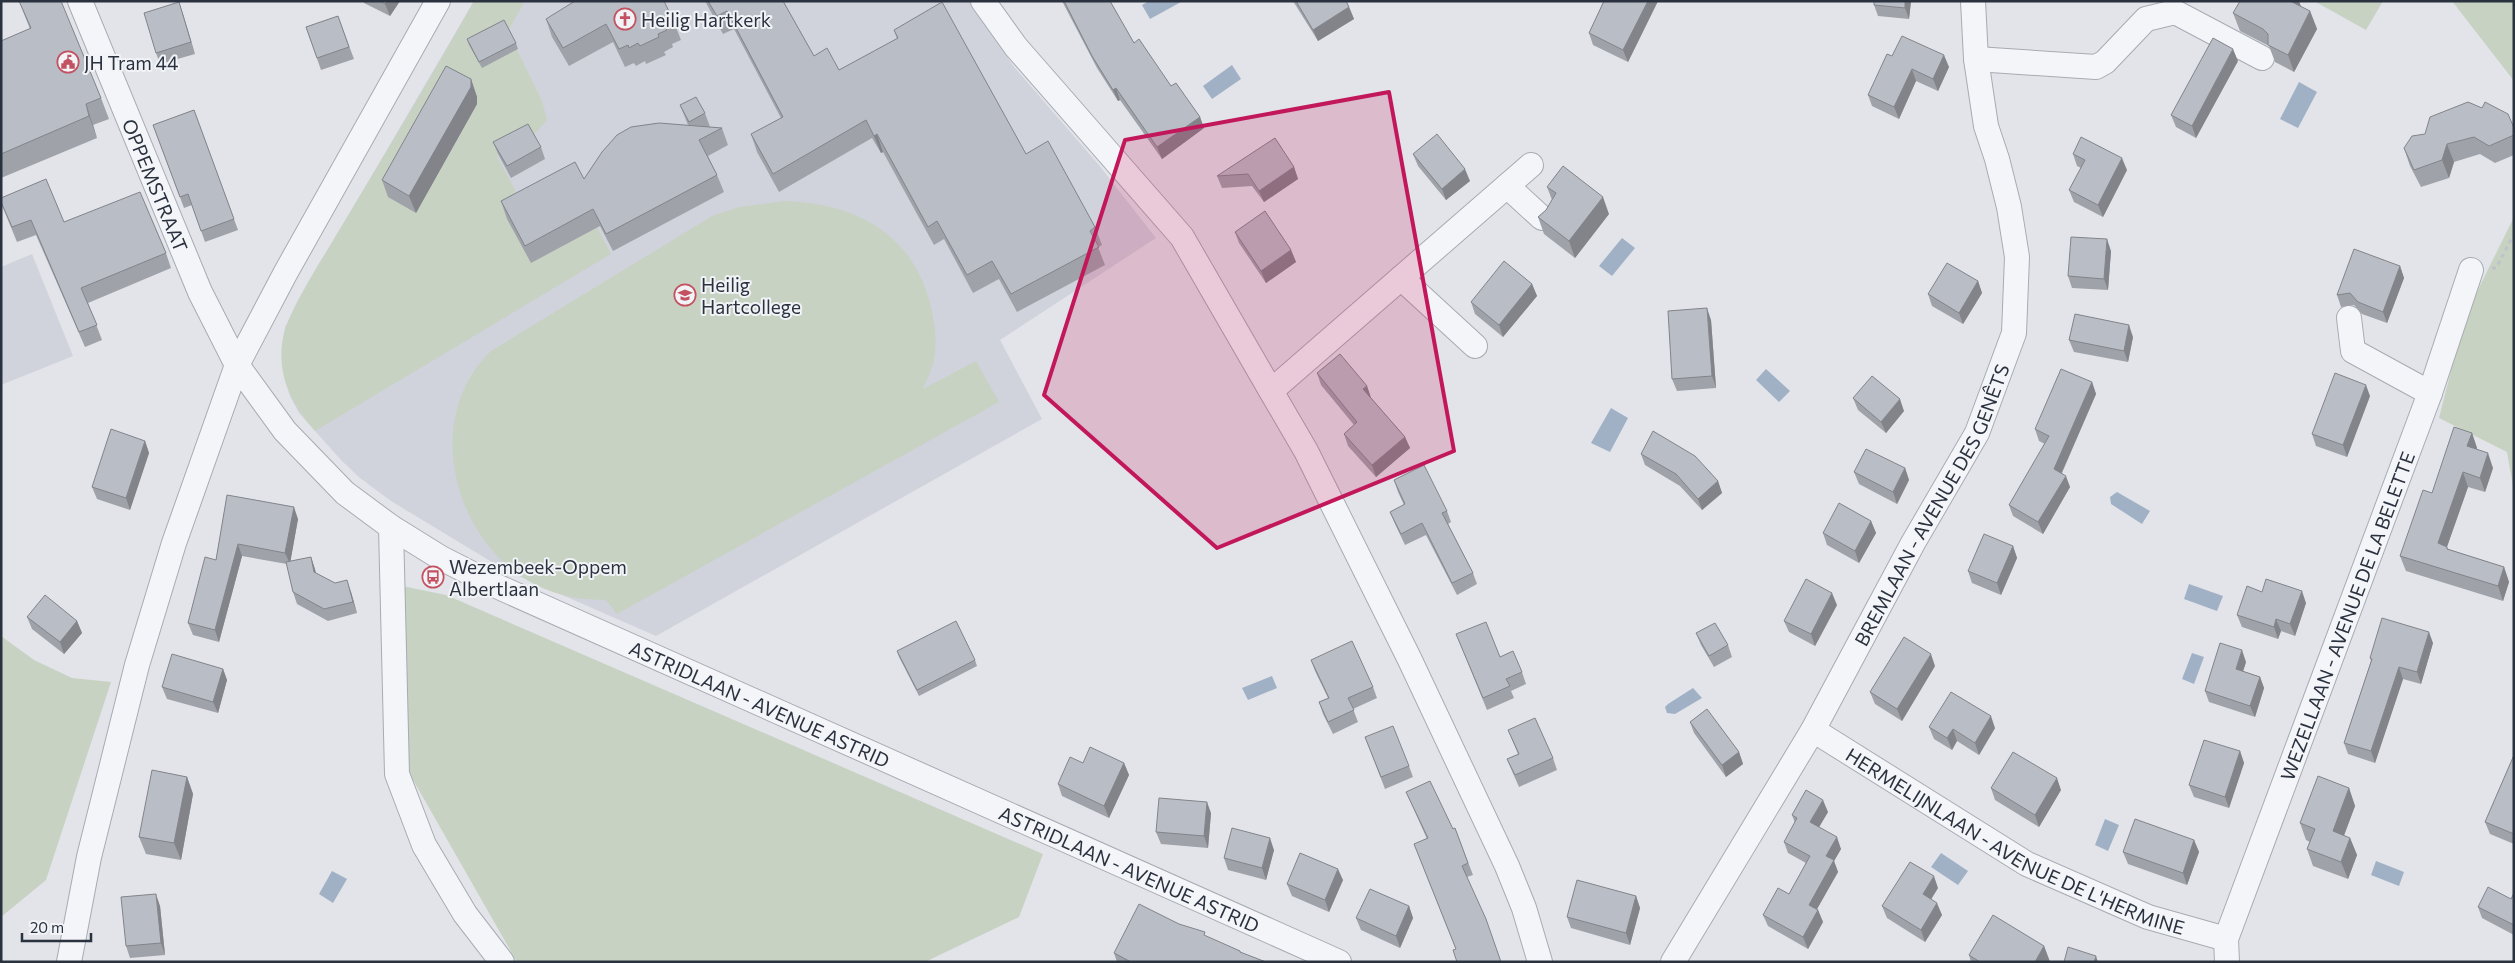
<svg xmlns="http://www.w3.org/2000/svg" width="2515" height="963" font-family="Commissioner,sans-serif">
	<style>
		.built { fill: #d0d3db }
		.green { fill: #c7d2c3 }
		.water { fill: #a0b1c6 }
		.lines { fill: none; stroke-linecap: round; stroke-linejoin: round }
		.minor-casing { stroke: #a7abb3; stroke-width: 26 }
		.path { stroke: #c0c2c8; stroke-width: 3; stroke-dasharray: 4 4; stroke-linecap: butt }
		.minor { stroke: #f4f5f8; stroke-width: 24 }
		.wall { fill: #9fa3a9 }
		.shaded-wall { fill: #82848a }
		.building { fill: #b9bdc5; stroke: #82848a }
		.marked { fill: #c2185b; fill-opacity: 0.2; stroke: #c2185b; stroke-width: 4; stroke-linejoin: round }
		.labels { text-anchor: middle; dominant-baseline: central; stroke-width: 4; stroke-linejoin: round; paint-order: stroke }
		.poi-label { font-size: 19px; fill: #2b323f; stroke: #f1f3f6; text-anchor: start }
		.street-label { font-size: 19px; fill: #2b323f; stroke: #f1f3f6 }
	</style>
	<rect width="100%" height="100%" fill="#e2e4e9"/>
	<path class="built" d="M474 1H971L1014 67 1098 164 1156 238 1000 340 1042 419 656 636 505 570 391 501 360 478 341 460 299 413 290 396 285 381 282 356 285 327 320 264Z
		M32 254 73 356 1 385V267Z"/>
	<path class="green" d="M474 1H525L508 31 542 101 547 120 532 137 497 156 525 209 596 225 611 254 315 431C292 405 276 374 283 338 287 313 321 261 335 237 382 159 429 81 474 1Z
		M2314 1H2383L2366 30Z
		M2452 1H2514V81Z
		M785 201C857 204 913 233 931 307 935 325 938 345 933 364 930 373 926 381 923 389L976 361 999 402 617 614 606 600C581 600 558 596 536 585 453 543 421 418 491 351L712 216 739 207Z
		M2514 217V492L2507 452 2439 418 2465 316Z
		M402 586 446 595 1043 854 1019 917 925 962H517L408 771Z
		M1 636 34 660 72 678 111 682 46 880 1 917Z"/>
	<path class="water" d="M1149 1H1181V2L1150 19 1142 5Z
		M1232 65 1241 79 1212 99 1203 86Z
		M2299 82 2317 92 2298 128 2280 119Z
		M1622 238 1635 248 1612 276 1599 266Z
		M1766 369 1790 391 1779 402 1756 380Z
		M1611 408 1628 418 1610 452 1591 443Z
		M2117 492 2150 511 2142 524 2111 504 2110 497Z
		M2189 584 2223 596 2217 611 2184 599Z
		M2192 653 2204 657 2194 684 2182 679Z
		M1272 676 1277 688 1248 700 1242 688Z
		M1693 688 1702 698 1675 714 1667 713 1665 707 1668 704Z
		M2105 819 2119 825 2108 851 2095 845Z
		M1941 853 1968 871 1958 885 1931 867Z
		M2376 861 2404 872 2399 886 2371 875Z
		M332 871 347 879 333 903 319 894Z"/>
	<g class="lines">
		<g class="minor-casing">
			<g id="minor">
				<path id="s1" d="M80 1 200 292 237 365 285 431 345 493 391 527 441 558 492 584 1339 962"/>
				<path d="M983 1 1016 47 1182 237 1271 391 1306 451 1409 658 1507 866 1524 908 1540 962"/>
				<path d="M1976 59 2096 67 2105 62 2146 19 2175 12 2262 58"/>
				<path d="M1507 186 1542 218"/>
				<path d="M1401 278 1475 346"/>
				<path d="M2349 318 2353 351 2430 393"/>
				<path d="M1271 391 1531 165"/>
				<path d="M391 527 397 774 424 845 465 914 502 962"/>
				<path id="s2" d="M1813 730 2027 864 2148 917 2226 939"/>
				<path d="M69 962 89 857 137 665 174 543 237 365 286 272 438 1"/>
				<path id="s3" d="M1673 962 1813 730 1913 543 1977 433 2014 333 2017 257 2009 207 1997 159 1986 126 1976 59 1973 1"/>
				<path id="s4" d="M2227 962 2226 939 2430 393 2471 270"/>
			</g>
		</g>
		<path class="path" d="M2492 268H2496L2514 234"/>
		<use href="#minor" class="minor"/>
	</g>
	<path class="wall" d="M19 1 101 98 109 119 93 125 97 138 1 178V41L30 29Z
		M364 1H400L390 16 364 3Z
		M705 1H783L814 56 839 70 897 39 894 30 1026 154 1095 227 1102 245 1098 247 1105 265 1017 312 999 279 973 293 944 239 934 245 883 152 881 153 872 138 779 192 757 152 751 134 781 118 734 29 723 34Z
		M1062 1H1110L1134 43 1171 86 1200 117 1204 128 1162 159 1120 100 1118 101 1097 68Z
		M1293 1H1346L1349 7 1354 19 1318 41Z
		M1604 1H1658L1628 62 1593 45 1589 33Z
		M1911 1 1909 19 1878 16 1874 5Z
		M2299 1 2301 7 2310 11 2317 29 2294 72 2275 62 2269 46 2240 31 2233 13Z
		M179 2 195 54 160 64 156 53Z
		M338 16 354 59 321 70 306 27Z
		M546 19 674 22 681 40 672 44 673 47 664 52 666 55 646 64 645 61 636 66 634 63 625 67 613 42 569 66 552 37Z
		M467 39 516 43 518 49 482 68 469 45Z
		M1892 56 1949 67 1938 91 1916 81 1899 119 1872 106 1868 95Z
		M2238 61 2196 138 2176 127 2171 115Z
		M471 79 477 97V104L416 213 388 197 382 180Z
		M680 105 705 113 710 127 722 128 728 145 708 156 717 175 724 192 613 251 600 226 531 263 507 219 501 201 584 179 688 125Z
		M194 110 238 230 205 242 192 205 184 208 153 125Z
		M2514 128V155L2495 163 2480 154 2454 162 2449 178 2421 187 2410 166 2404 148Z
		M493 142 541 147 545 159 511 178 498 154Z
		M1413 154 1470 181 1446 200 1418 166Z
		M2073 154 2127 170 2103 217 2074 202 2069 190 2081 168 2077 166Z
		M1294 167 1298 179 1264 202 1252 186 1222 188 1217 176Z
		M1547 187 1609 214 1575 258 1544 234 1538 217 1546 210 1552 200Z
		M1 203 166 253 171 268 88 303 102 340 85 347 36 235 17 242Z
		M1235 232 1291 250 1296 262 1266 283 1239 243Z
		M2111 251 2108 290 2072 288 2068 276Z
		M2400 266 2404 278 2387 323 2362 314 2354 305 2341 307 2337 295Z
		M1978 281 1982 293 1963 324 1932 306 1928 294Z
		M1532 284 1537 296 1503 337 1475 314 1471 302Z
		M1711 320 1716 388 1677 391 1672 379Z
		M2133 337 2128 362 2074 352 2069 340Z
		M1317 373 1367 386 1371 398 1405 437 1410 448 1376 477 1348 446 1344 434 1354 425 1321 385Z
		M2092 382 2096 394 2062 473 2070 487 2043 534 2013 516 2009 505 2045 444 2039 441 2035 429Z
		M2370 396 2347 457 2316 446 2312 434Z
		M1853 398 1904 411 1886 433 1858 410Z
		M2472 433 2477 448V449L2493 468 2485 492 2468 487 2447 547 2448 549 2504 567 2509 582 2503 601 2406 571 2400 556 2432 493Z
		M145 441 149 453 130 510 97 499 92 487Z
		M1641 454 1718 481 1722 493 1702 510 1680 486 1645 465Z
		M1905 468 1909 480 1897 504 1859 484 1854 472Z
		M1394 480 1447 511 1451 522 1448 524 1473 573 1477 584 1457 595 1426 535 1405 545 1395 524 1390 512 1404 505 1398 492Z
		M227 495 298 519 290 562 311 557 316 573 351 592 357 613 328 621 297 604 293 592 287 564 242 556 219 642 193 635 188 623 216 560Z
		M1871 521 1876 533 1859 563 1827 545 1823 533Z
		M2013 546 2017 558 2001 595 1972 583 1968 571Z
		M2262 592 2306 603 2295 636 2281 631 2278 639 2242 627 2237 615Z
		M1837 605 1815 646 1789 632 1784 621Z
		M27 617 77 621 82 633 64 654 32 629Z
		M1696 633 1728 645 1732 657 1714 667 1701 645Z
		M1456 634 1522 672 1526 684 1511 691 1514 698 1487 710Z
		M2433 643 2421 684 2403 679 2375 763 2348 754 2344 743 2371 661 2370 658Z
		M897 651 975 660 977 666 919 696 899 657Z
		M1311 660 1373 687 1377 698 1353 709 1358 722 1333 734 1323 714 1319 702 1328 698 1315 671Z
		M2246 662 2243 671 2260 677 2264 688 2255 717 2209 702 2205 691Z
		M1935 666 1902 721 1875 704 1870 692Z
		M223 669 227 680 218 713 167 699 162 687Z
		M1690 722 1739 752 1743 764 1726 777 1694 733Z
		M1929 727 1995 728 1979 755 1957 741 1952 750 1934 739Z
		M1508 730 1553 758 1557 770 1519 787 1512 771 1507 759 1518 754Z
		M1365 737 1409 766 1413 777 1385 789Z
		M2240 751 2244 763 2229 808 2194 797 2189 785Z
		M2514 755V844L2490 834 2485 822Z
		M1083 763H1124L1129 775 1109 818 1062 796 1058 784Z
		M187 777 193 794 181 860 146 854 139 837Z
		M1991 788 2061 790 2039 827 1995 800Z
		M2349 788 2355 806 2344 836 2350 838 2357 855 2348 879 2313 866 2307 849 2310 842 2306 840 2300 823Z
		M1406 792 1453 829 1455 828 1473 875 1467 877 1456 949 1414 844 1427 839 1411 803Z
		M1828 812 1819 827 1841 849 1834 861 1838 872 1817 909 1818 910 1823 922 1808 949 1768 926 1763 915 1789 894 1806 863 1788 853 1784 842 1795 823 1792 815Z
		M1211 813 1208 848 1161 844 1156 832Z
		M2194 840 2199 852 2187 885 2128 864 2123 852Z
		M1274 850 1266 880 1228 870 1224 858Z
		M1343 880 1329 912 1292 896 1287 884Z
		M1938 888 1931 899 1942 915 1925 942 1887 918 1882 906Z
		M2514 893V935L2482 918 2478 907 2511 899Z
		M1636 896 1640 908 1630 945 1571 928 1567 917Z
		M160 906 165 955 130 958 126 946Z
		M1409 906 1413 918 1400 948 1361 930 1356 918Z
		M1179 924 1207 937 1240 951 1241 953 1266 962H1117L1114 953Z
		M2044 946 2050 962H1971L1969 955Z"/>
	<path class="shaded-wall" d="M387 1H400L390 16 385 4Z
		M1648 1H1658L1628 62 1623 50Z
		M1905 1H1911L1909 19 1905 8Z
		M2290 1H2299L2301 7Z
		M179 2 183 14 195 54 191 42Z
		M1349 7 1354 19 1318 41 1313 30Z
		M2310 11 2317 29 2294 72 2288 55Z
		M2233 49 2238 61 2196 138 2192 126Z
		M1944 55 1949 67 1938 91 1933 79Z
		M1912 69 1916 81 1899 119 1894 107Z
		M471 79 477 97V104L416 213 409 196Z
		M1116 88 1120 100 1118 101 1113 90Z
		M86 104 93 125 97 138 89 116Z
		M1200 117 1204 128 1162 159 1157 147Z
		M877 134 883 152 881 153 874 136Z
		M2447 144 2454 162 2449 178 2442 160Z
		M2122 158 2127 170 2103 217 2098 205Z
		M1294 167 1298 179 1264 202 1259 191Z
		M1465 169 1470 181 1446 200 1442 189Z
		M1603 197 1609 214 1575 258 1569 241Z
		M2107 239 2111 251 2108 290 2104 279Z
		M1291 250 1296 262 1266 283 1261 271Z
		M2400 266 2404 278 2387 323 2383 312Z
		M1978 281 1982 293 1963 324 1959 313Z
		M1532 284 1537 296 1503 337 1499 325Z
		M1707 308 1711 320 1716 388 1712 376Z
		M2129 325 2133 337 2128 362 2124 351Z
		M2092 382 2096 394 2058 481 2054 469Z
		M2366 385 2370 396 2347 457 2343 445Z
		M1367 386 1371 398 1367 401 1363 389Z
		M1900 399 1904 411 1886 433 1881 422Z
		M2472 433 2477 448 2473 461 2467 446Z
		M1405 437 1410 448 1376 477 1372 465Z
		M145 441 149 453 130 510 126 498Z
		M2488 453 2493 468 2485 492 2480 478Z
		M1905 468 1909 480 1897 504 1893 492Z
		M2463 472 2468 487 2443 558 2438 543Z
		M2066 476 2070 487 2043 534 2038 522Z
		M1718 481 1722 493 1702 510 1698 499Z
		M294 507 298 519 290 564 285 553Z
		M1871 521 1876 533 1859 563 1855 551Z
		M238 544 242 556 219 642 215 630Z
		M2013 546 2017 558 2001 595 1997 583Z
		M311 557 315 569 318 584 314 572Z
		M2504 567 2509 582 2503 601 2498 586Z
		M347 580 351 592 357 613 353 602Z
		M2302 591 2306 603 2295 636 2290 624Z
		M1832 593 1837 605 1815 646 1811 634Z
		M2276 619 2281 631 2278 639 2274 627Z
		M77 621 82 633 64 654 60 642Z
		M2429 632 2433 643 2421 684 2417 672Z
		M2242 650 2246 662 2240 681 2236 669Z
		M1931 654 1935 666 1902 721 1897 709Z
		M2399 667 2403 679 2375 763 2371 751Z
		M223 669 227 680 218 713 213 702Z
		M2260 677 2264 688 2255 717 2250 706Z
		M1991 716 1995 728 1979 755 1975 743Z
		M1953 729 1957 741 1952 750 1947 738Z
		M2240 751 2244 763 2229 808 2225 797Z
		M1739 752 1743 764 1726 777 1722 765Z
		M1124 763 1129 775 1109 818 1104 806Z
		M187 777 193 794 181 860 174 843Z
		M2057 778 2061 790 2039 827 2035 815Z
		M2349 788 2355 806 2339 848 2333 831Z
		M1823 800 1828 812 1815 834 1810 822Z
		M1207 802 1211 813 1208 848 1204 836Z
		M1837 837 1841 849 1834 861 1838 872 1813 916 1809 905 1826 856Z
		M1270 838 1274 850 1266 880 1262 868Z
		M2350 838 2357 855 2348 879 2341 862Z
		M2194 840 2199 852 2187 885 2183 873Z
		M1338 869 1343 880 1329 912 1325 900Z
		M1934 876 1938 888 1927 906 1923 894Z
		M156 894 160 906 165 955 161 943Z
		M1636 896 1640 908 1630 945 1626 933Z
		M1937 903 1942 915 1925 942 1921 930Z
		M1409 906 1413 918 1400 948 1396 936Z
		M1818 910 1823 922 1808 949 1803 937Z
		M2044 946 2050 962H2035Z
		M2096 956 2098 962H2094Z"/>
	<path class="building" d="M19 1H61L101 98 86 104 89 116 1 154V41L31 28Z
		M380 1H387L385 4Z
		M575 1H664L674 22 665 27 667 30 658 34 659 37 640 46 638 43 629 48 628 45 619 49 606 24 563 48 546 19Z
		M708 1H783L814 56 827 48 839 70 898 38 894 30 942 2 1026 154 1048 141 1095 227 1090 231 1099 247 1011 294 992 261 967 275 937 221 928 227 877 134 874 136 866 120 773 174 751 134 783 117 727 11 717 16Z
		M1064 1H1110L1134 43 1139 39 1171 86 1176 83 1200 117 1157 147 1116 88 1113 90 1092 56Z
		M1296 1H1346L1349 7 1313 30Z
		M1604 1H1648L1623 50 1589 33Z
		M1874 1H1905V8L1874 5Z
		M2240 1H2290L2310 11 2288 55 2268 45V34L2263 29 2233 13Z
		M179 2 191 42 156 53 144 13Z
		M338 16 349 47 317 58 306 27Z
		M504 20 516 43 479 62 467 39Z
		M1902 36 1944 55 1933 79 1912 69 1894 107 1868 95 1887 54 1892 56Z
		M2213 38 2233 49 2192 126 2171 115Z
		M446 66 471 79V87L409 196 382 180Z
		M696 97 705 113 689 122 680 105Z
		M2468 102 2482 108 2485 102 2508 114 2514 128V135L2489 146 2474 137 2447 144 2442 160 2414 170 2404 148 2412 136 2425 134 2430 117Z
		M194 110 234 219 201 231 188 194 180 197 153 125Z
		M659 123 722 128 699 140 717 175 606 234 593 209 525 246 501 201 575 162 584 179 602 152 617 135 631 127Z
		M528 124 541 147 507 166 493 142Z
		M1437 134 1465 169 1442 189 1413 154Z
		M2081 137 2122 158 2098 205 2069 190 2085 160 2073 154Z
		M1275 138 1294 167 1259 191 1248 174 1217 176Z
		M1563 166 1603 197 1569 241 1538 217 1546 210 1556 193 1547 187Z
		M46 179 64 222 140 192 166 253 81 288 97 325 79 332 31 220 12 227 1 202V198Z
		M1265 211 1291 250 1261 271 1235 232Z
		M2071 237 2107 239 2104 279 2068 276Z
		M2354 249 2400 266 2383 312 2358 302 2350 293 2337 295Z
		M1504 261 1532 284 1499 325 1471 302Z
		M1947 263 1978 281 1959 313 1928 294Z
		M1707 308 1712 376 1672 379 1668 311Z
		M2075 314 2129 325 2124 351 2069 340Z
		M1340 354 1367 386 1363 389 1405 437 1372 465 1344 434 1357 422 1317 373Z
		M2061 369 2092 382 2054 469 2066 476 2038 522 2009 505 2049 436 2035 429Z
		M2335 373 2366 385 2343 445 2312 434Z
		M1872 376 1900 399 1881 422 1853 398Z
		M2454 427 2472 433 2467 446 2488 453 2480 478 2463 472 2438 543 2447 547V549L2504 567 2498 586 2400 556 2423 490 2432 493Z
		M111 429 145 441 126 498 92 487Z
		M1653 431 1695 456 1718 481 1698 499 1676 474 1641 454Z
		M1866 449 1905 468 1893 492 1854 472Z
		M1424 465 1447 511 1442 513 1473 573 1452 583 1422 523 1401 534 1390 512 1405 504 1394 480Z
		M227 495 294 507 285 553 238 544 215 630 188 623 205 557 216 560Z
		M1839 503 1871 521 1855 551 1823 533Z
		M1984 534 2013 546 1997 583 1968 571Z
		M311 557 314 572 335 583 347 580 353 602 324 609 293 592 286 562Z
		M1806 579 1832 593 1811 634 1784 621Z
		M2266 579 2302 591 2290 624 2276 619 2274 627 2237 615 2247 586 2262 592Z
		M45 595 77 621 60 642 27 617Z
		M2382 618 2429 632 2417 672 2399 667 2371 751 2344 743 2372 659 2370 658Z
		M956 621 975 660 917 690 897 651Z
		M1486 622 1500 657 1513 651 1522 672 1506 679 1510 686 1483 698 1456 634Z
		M1715 623 1728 645 1709 656 1696 633Z
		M1904 637 1931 654 1897 709 1870 692Z
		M1352 641 1373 687 1348 698 1354 710 1328 722 1319 702 1329 698 1311 660Z
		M2220 643 2242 650 2236 669 2260 677 2250 706 2205 691Z
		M172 654 223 669 213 702 162 687Z
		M1951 692 1991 716 1975 743 1953 729 1947 738 1929 727Z
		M1707 709 1739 752 1722 765 1690 722Z
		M1535 718 1553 758 1515 775 1507 759 1519 754 1508 730Z
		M1393 726 1409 766 1381 777 1365 737Z
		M2204 740 2240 751 2225 797 2189 785Z
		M1090 747 1124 763 1104 806 1058 784 1070 757 1083 763Z
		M2013 752 2057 778 2035 815 1991 788Z
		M2514 755V834L2485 822Z
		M152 770 187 777 174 843 139 837Z
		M2318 776 2349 788 2333 831 2350 838 2341 862 2307 849 2315 829 2300 823Z
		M1430 781 1453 829 1455 828 1468 863 1462 866 1486 919 1501 962H1457L1453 950 1456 949 1414 844 1428 838 1406 792Z
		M1806 790 1823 800 1810 822 1837 837 1826 856 1834 860 1809 905 1818 910 1803 937 1763 915 1778 888 1789 894 1810 856 1784 842 1797 818 1792 815Z
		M1159 798 1207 802 1204 836 1156 832Z
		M2135 819 2194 840 2183 873 2123 852Z
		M1232 828 1270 838 1262 868 1224 858Z
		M1300 853 1338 869 1325 900 1287 884Z
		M1910 862 1934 876 1923 894 1937 903 1921 930 1882 906Z
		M1577 880 1636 896 1626 933 1567 917Z
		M2488 887 2511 899 2514 893V925L2478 907Z
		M1370 889 1409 906 1396 936 1356 918Z
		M156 894 161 943 126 946 121 897Z
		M1139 904 1179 924 1205 932 1204 935 1240 951V952L1266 962H1131L1114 953Z
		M1993 915 2044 946 2035 962H1980L1969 955Z
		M2068 947 2096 956 2094 962H2064Z"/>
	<path class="marked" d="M1389 92 1454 451 1217 548 1044 395 1125 140Z"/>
	<defs>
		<g id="church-ring" transform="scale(1.125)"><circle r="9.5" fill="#f1f3f6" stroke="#c3515f" stroke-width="1.5"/><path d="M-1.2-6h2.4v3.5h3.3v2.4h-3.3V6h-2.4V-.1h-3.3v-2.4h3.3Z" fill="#c3515f"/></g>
		<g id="civic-ring" transform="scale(1.125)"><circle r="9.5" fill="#f1f3f6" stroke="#c3515f" stroke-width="1.5"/><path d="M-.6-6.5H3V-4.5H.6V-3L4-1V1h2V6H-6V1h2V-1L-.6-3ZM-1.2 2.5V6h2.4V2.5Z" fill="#c3515f"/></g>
		<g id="school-ring" transform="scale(1.125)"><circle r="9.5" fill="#f1f3f6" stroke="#c3515f" stroke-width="1.5"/><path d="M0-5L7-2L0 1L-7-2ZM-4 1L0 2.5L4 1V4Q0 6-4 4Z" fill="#c3515f"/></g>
		<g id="bus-ring" transform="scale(1.125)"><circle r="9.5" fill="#f1f3f6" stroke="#c3515f" stroke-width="1.5"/><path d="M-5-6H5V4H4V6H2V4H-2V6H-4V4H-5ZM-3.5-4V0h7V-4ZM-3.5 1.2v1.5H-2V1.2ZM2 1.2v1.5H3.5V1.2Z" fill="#c3515f"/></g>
	</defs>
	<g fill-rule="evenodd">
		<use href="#church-ring" x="625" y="19"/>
		<use href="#civic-ring" x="68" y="62"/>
		<use href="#school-ring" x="685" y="295"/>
		<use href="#bus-ring" x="433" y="577"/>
	</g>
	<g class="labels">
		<g class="poi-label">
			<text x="641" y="19">Heilig Hartkerk</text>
			<text x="84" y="62">JH Tram 44</text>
			<text x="701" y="284">Heilig<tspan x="701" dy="22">Hartcollege</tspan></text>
			<text x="449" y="566">Wezembeek-Oppem<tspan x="449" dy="22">Albertlaan</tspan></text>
		</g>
		<g class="street-label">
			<text stroke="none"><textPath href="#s1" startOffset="199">OPPEMSTRAAT</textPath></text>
			<text stroke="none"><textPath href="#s3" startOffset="526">BREMLAAN - AVENUE DES GENÊTS</textPath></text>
			<text stroke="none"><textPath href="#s4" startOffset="368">WEZELLAAN - AVENUE DE LA BELETTE</textPath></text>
			<text stroke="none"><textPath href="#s1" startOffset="1031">ASTRIDLAAN - AVENUE ASTRID</textPath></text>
			<text stroke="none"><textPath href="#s2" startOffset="232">HERMELIJNLAAN - AVENUE DE L'HERMINE</textPath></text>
			<text stroke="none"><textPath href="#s1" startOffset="1436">ASTRIDLAAN - AVENUE ASTRID</textPath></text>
		</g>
	</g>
	<rect width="2515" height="963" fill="none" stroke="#2b323f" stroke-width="5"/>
	<path d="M22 933v8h69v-8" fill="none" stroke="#2b323f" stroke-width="2.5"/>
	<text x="30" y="933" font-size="15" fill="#2b323f" stroke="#f1f3f6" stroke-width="4" paint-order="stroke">20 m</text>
</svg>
